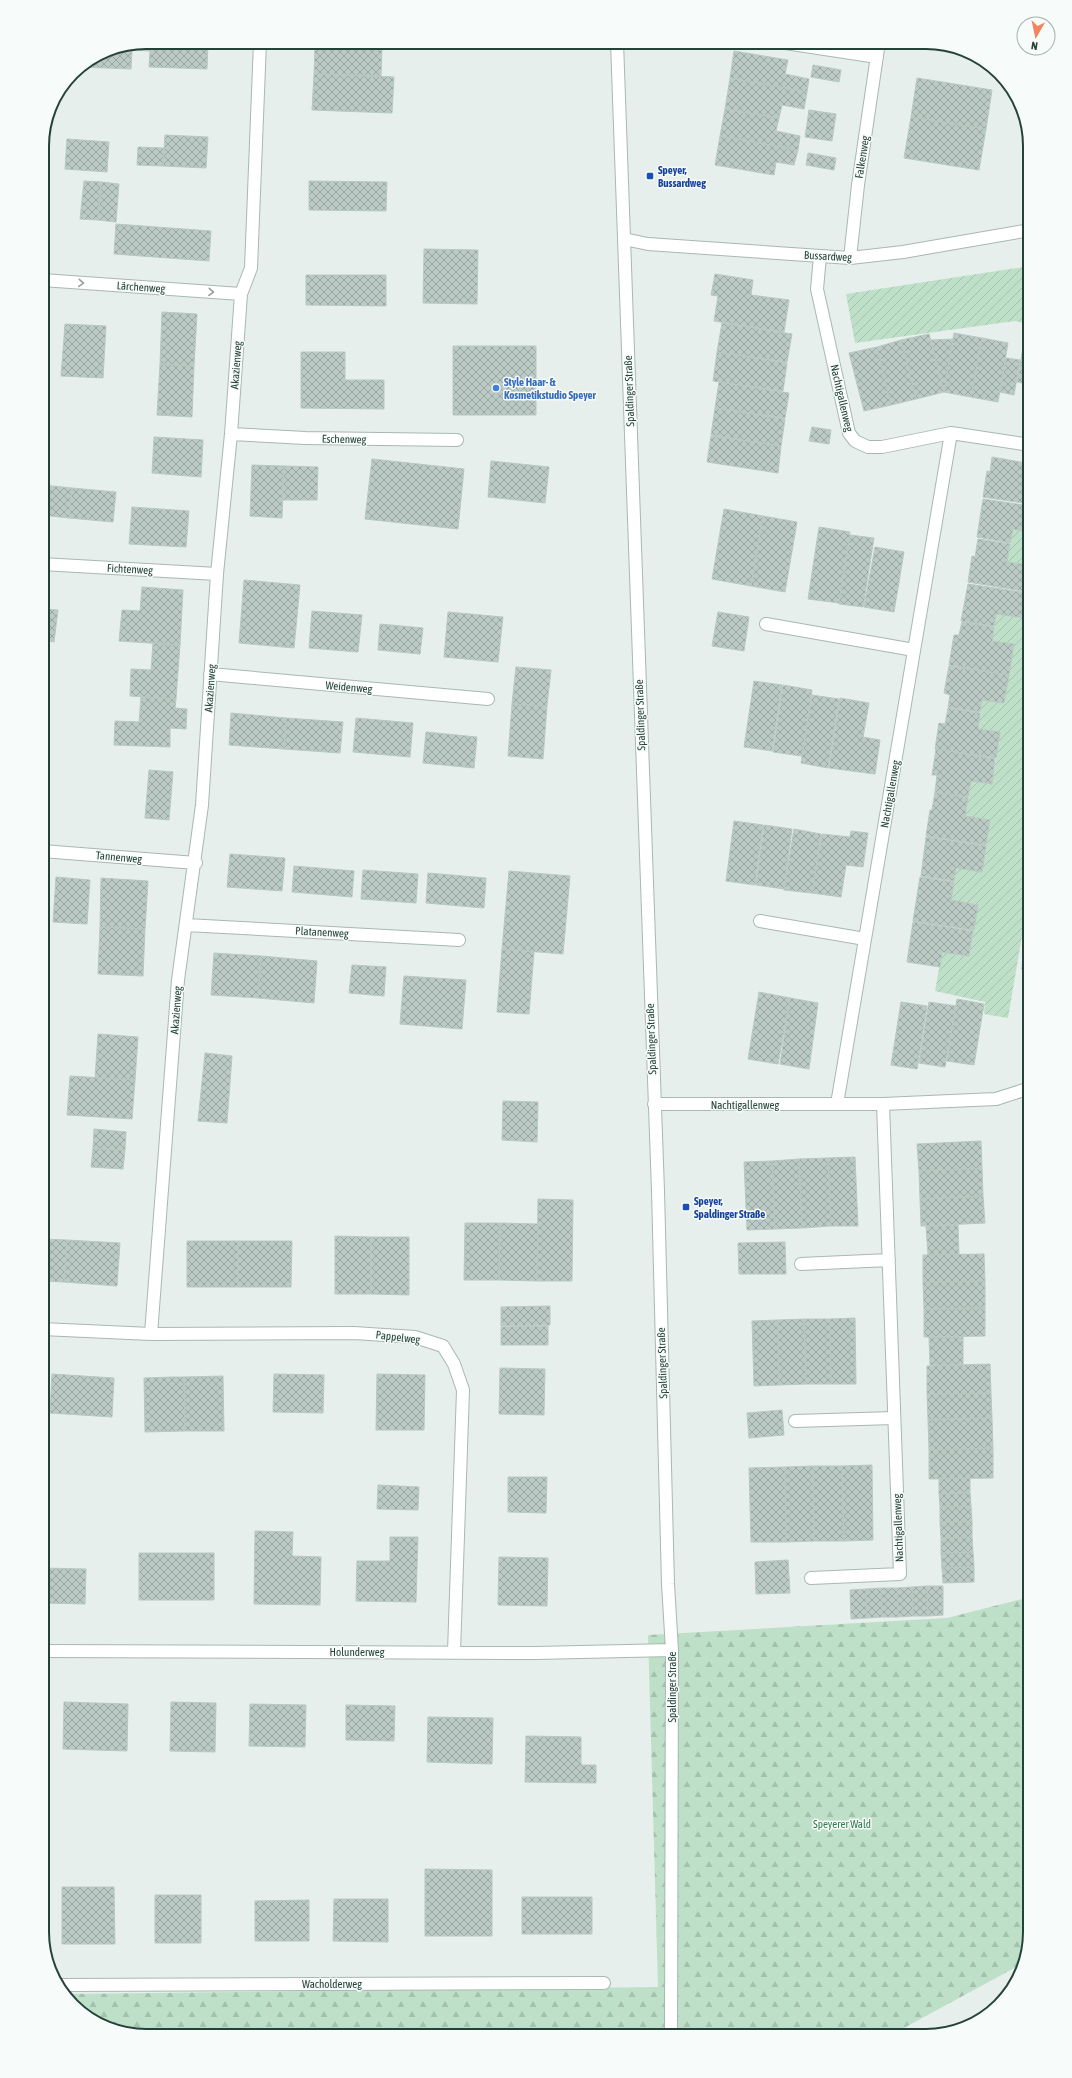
<svg xmlns="http://www.w3.org/2000/svg" width="1072" height="2078" font-family="'Asap Condensed',sans-serif">
	<style>
		.forest { fill: url(#forest-firs) }
		.garden { fill: url(#garden-furrows) }
		.building { fill: url(#building-cross-hatch); stroke: #b8c9c2 }
		.lines { fill: none; stroke-linecap: round; stroke-linejoin: round }
		.minor-casing { stroke: #a8b8b2; stroke-width: 14 }
		.minor { stroke: #fff; stroke-width: 12 }
		.oneway { stroke: #92a09c }
		.transit-dot { fill: #1a4fb4; stroke: #f7fbf9; stroke-width: 1.5 }
		.shop-dot { fill: #3f7fe0; stroke: #f7fbf9; stroke-width: 1.5 }
		.labels { text-anchor: middle; dominant-baseline: central; stroke-width: 3; stroke-linejoin: round; paint-order: stroke }
		.street-label { font-size: 11px; fill: #24423a; stroke: #f7fbf9 }
		.transit-label { font-size: 11px; font-weight: bold; fill: #164399; stroke: #f7fbf9; text-anchor: start }
		.shop-label { font-size: 11px; font-weight: bold; fill: #366cbe; stroke: #f7fbf9; text-anchor: start }
		.park-label { font-size: 11px; fill: #2d7a4b; stroke: #f7fbf9 }
		.rim { fill: none; stroke: #24423a; stroke-width: 2 }
	</style>
	<defs>
		<pattern id="forest-firs" width="22" height="20" patternUnits="userSpaceOnUse"><rect width="22" height="20" fill="#bfe0c8"/><path d="M5 1l3.5 6h-7zM16 11l3.5 6h-7z" fill="#a4c1ad"/></pattern>
		<pattern id="garden-furrows" width="10" height="10" patternUnits="userSpaceOnUse"><rect width="10" height="10" fill="#bfe0c8"/><path d="M-1 1l2-2M0 10L10 0M9 11l2-2" fill="none" stroke="#a4c1ad"/></pattern>
		<pattern id="building-cross-hatch" width="8" height="8" patternUnits="userSpaceOnUse"><rect width="8" height="8" fill="#bbcac4"/><path d="M0 0l8 8M0 8l8-8" fill="none" stroke="#98a6a0"/></pattern>
	</defs>
	<rect width="100%" height="100%" fill="#e6efeb"/>
	<path class="forest" d="M1030 1597V1932L1020 1965 889 2036H140L83 2015 67 1994 658 1987 648 1635 947 1618Z"/>
	<path class="garden" d="M1030 266V324L1015 321 855 343 846 294Z
		M1013 529 1030 532V565L1007 562Z
		M1030 580V889L1008 1018 984 1014 985 1002 935 991 942 952 969 956 978 905 951 900 956 868 982 871 990 820 965 816 971 781 992 784 1000 732 978 729 982 700 1004 703 1014 644 992 641 996 614 1024 618Z
		M1030 917V970L1021 969Z"/>
	<path class="building" d="M146 42H208L207 69 149 67 150 51 132 50 131 69 81 67 107 50Z
		M315 46 382 48 381 76 314 74Z
		M734 51 788 60 785 74 809 79 807 92 730 78Z
		M813 65 841 70 839 82 811 77Z
		M314 74 394 77 392 113 312 110Z
		M730 78 807 92 804 109 782 105 779 118 725 109Z
		M917 78 992 90 986 129 911 117Z
		M725 109 779 118 776 131 800 136 798 150 720 136Z
		M809 110 836 114 832 141 805 137Z
		M911 117 986 129 979 170 904 158Z
		M165 135 208 137 206 168 163 166Z
		M720 136 798 150 794 165 776 162 774 175 715 165Z
		M67 139 109 142 107 172 65 169Z
		M138 147 164 148 163 166 137 165Z
		M808 153 836 158 834 170 806 165Z
		M84 181 101 182 98 220 80 219Z
		M309 181 387 182 386 211 309 210Z
		M101 182 119 184 116 222 98 220Z
		M116 224 211 231 209 261 114 254Z
		M424 249 478 250 477 304 423 303Z
		M715 274 753 280 751 295 789 300 784 332 714 321 718 296 711 295Z
		M306 275H386V306L306 305Z
		M162 312 197 314 194 366 160 364Z
		M722 323 792 334 787 362 717 352Z
		M65 324 106 326 103 378 61 376Z
		M954 333 982 338 971 397 944 392Z
		M929 334 944 392 916 399 901 340Z
		M982 338 1008 343 998 402 971 397Z
		M953 339 944 392 931 340Z
		M901 340 916 399 891 405 877 347Z
		M453 346H536V415H453Z
		M877 347 891 405 864 411 849 353Z
		M1023 348 1030 350 1028 384 1017 382Z
		M301 352H345V380H384V409L301 408Z
		M717 352 787 363 783 391 713 381Z
		M1006 358 1020 360 1014 395 1000 392Z
		M160 364 194 366 192 417 157 415Z
		M1030 373V398L1026 397Z
		M719 382 789 393 785 418 715 408Z
		M715 408 785 419 781 446 711 435Z
		M812 427 831 430 829 444 809 441Z
		M711 436 781 446 778 473 707 462Z
		M154 437 203 440 201 477 152 473Z
		M992 457 1026 463 1024 477 1030 478V504L983 497 987 471 990 472Z
		M372 459 464 469 458 529 365 519Z
		M491 461 549 467 545 503 488 497Z
		M252 465 284 466 282 518 250 516Z
		M284 466 318 467 317 500H282Z
		M42 485 72 488 69 518 42 515Z
		M72 488 116 492 113 522 69 518Z
		M983 499 1030 506V532L1013 529 1010 543 977 537Z
		M132 507 189 511 186 547 129 544Z
		M724 509 763 516 751 586 712 579Z
		M763 516 797 522 785 592 751 586Z
		M819 527 850 532 839 603 808 599Z
		M850 535 874 538 863 607 839 604Z
		M978 539 1010 544 1007 562 1030 565 1029 592 968 582 972 556 975 557Z
		M875 547 904 552 894 612 864 607Z
		M244 580 300 585 294 648 239 643Z
		M968 584 1028 593 1024 618 996 614 994 626 961 621Z
		M142 587 183 590 180 645 119 641 122 610 140 611Z
		M42 609 58 610 54 642 42 640Z
		M312 611 362 615 358 652 309 648Z
		M448 612 503 617 498 662 444 657Z
		M718 612 749 617 744 651 712 646Z
		M962 622 994 627 992 641 1014 644 1009 675 949 665 954 635H959Z
		M380 624 423 628 420 654 378 650Z
		M153 643 180 645 176 699 130 696 131 669 151 670Z
		M949 666 1009 675 1004 703 982 700 980 712 948 707 950 695 944 693Z
		M516 667 551 670 547 706 512 704Z
		M754 681 782 685 772 751 744 747Z
		M783 685 812 690 802 756 773 752Z
		M812 695 839 699 828 768 801 763Z
		M141 697 176 699 175 708 187 709 186 729 170 728V747L114 745 115 721 139 722Z
		M840 698 869 703 863 737 880 740 875 774 829 768Z
		M512 704 547 706 543 759 508 756Z
		M948 708 980 713 978 729 1000 732 996 758 935 749 939 723 945 724Z
		M231 713 286 718 284 749 229 745Z
		M286 718 343 722 340 753 284 749Z
		M356 718 413 723 410 757 353 752Z
		M426 732 477 737 474 768 423 763Z
		M936 749 995 759 992 784 971 781 968 797 935 792 937 775H932Z
		M149 770 173 772 169 820 145 818Z
		M935 792 968 798 965 816 990 820 986 845 926 836 930 810H932Z
		M734 821 763 825 755 885 726 881Z
		M764 825 792 829 784 889 756 885Z
		M794 829 821 834 812 893 784 890Z
		M851 831 868 833 863 867 846 865 841 897 812 893 822 834 850 837Z
		M926 837 986 846 982 872 956 868 954 881 921 876Z
		M230 854 285 858 282 891 227 887Z
		M294 866 354 871 352 897 292 892Z
		M363 870 418 874 416 903 361 899Z
		M509 871 570 876 563 954 502 949Z
		M428 873 486 878 484 908 426 903Z
		M56 877 90 880 87 924 53 922Z
		M920 877 954 882 951 900 978 905 974 930 913 921Z
		M101 878 148 881 145 929 100 927Z
		M913 922 973 931 969 956 942 952 940 967 907 962Z
		M100 927 145 929 143 976 98 974Z
		M502 949 534 952 529 1014 497 1012Z
		M214 953 261 956 258 998 211 995Z
		M261 956 317 961 314 1003 258 998Z
		M352 965 386 967 384 996 349 993Z
		M404 976 466 980 462 1029 400 1024Z
		M759 992 790 998 778 1064 748 1059Z
		M790 998 818 1003 809 1069 780 1064Z
		M957 999 984 1004 974 1065 947 1061Z
		M901 1002 927 1006 917 1069 891 1065Z
		M929 1002 956 1006 945 1067 919 1063Z
		M98 1034 138 1037 135 1080 95 1078Z
		M205 1053 232 1056 227 1123 198 1121Z
		M70 1076 135 1080 132 1119 67 1115Z
		M503 1101 538 1102 537 1142 502 1140Z
		M94 1129 126 1132 125 1150 93 1148Z
		M981 1141 982 1168 919 1171 917 1144Z
		M93 1148 125 1150 123 1169 91 1167Z
		M855 1157 858 1226H831L828 1158Z
		M828 1158 831 1226 802 1228 799 1159Z
		M799 1159 802 1228 775 1229 772 1161Z
		M772 1161 775 1229 747 1230 744 1162Z
		M982 1168 983 1196 920 1199 919 1171Z
		M983 1196 985 1223 921 1226 920 1199Z
		M538 1199 573 1200 572 1281H537Z
		M465 1223H500L499 1280H464Z
		M500 1223 538 1224 537 1281 499 1280Z
		M958 1225 959 1254 928 1255 926 1226Z
		M335 1236 371 1237V1294H335Z
		M371 1237H409V1295L371 1294Z
		M42 1239 67 1240 64 1282 42 1281Z
		M67 1240 120 1243 117 1286 64 1282Z
		M187 1241H238V1287H187Z
		M238 1241H292L291 1287H238Z
		M785 1242 786 1274H739L738 1243Z
		M984 1254 985 1281 923 1282V1255Z
		M985 1281V1308L924 1309 923 1282Z
		M550 1306V1325L501 1326V1307Z
		M985 1308V1336L924 1337V1309Z
		M855 1318 856 1384H831L830 1319Z
		M804 1319H830L831 1384H806Z
		M804 1319 806 1384 779 1385 778 1320Z
		M778 1320 779 1385 754 1386 752 1321Z
		M548 1326V1345H501V1327Z
		M929 1337H963V1365H930Z
		M990 1364 991 1393 927 1394V1366Z
		M500 1368 545 1369 544 1415 499 1414Z
		M52 1374 114 1378 112 1417 50 1413Z
		M274 1374 324 1375 323 1413 273 1412Z
		M377 1374 425 1375 424 1430H376Z
		M223 1376 224 1431H185L184 1377Z
		M172 1377H184L185 1431 145 1432 144 1378Z
		M991 1393 992 1418 928 1420 927 1394Z
		M782 1410 784 1435 749 1438 747 1413Z
		M992 1418 993 1448 929 1450 928 1420Z
		M993 1448V1478L929 1479V1450Z
		M872 1465 873 1540 844 1541 842 1466Z
		M813 1466H842L844 1541H814Z
		M813 1466 814 1541 786 1542 785 1467Z
		M785 1467 786 1542H751L749 1468Z
		M508 1477H547L546 1513 508 1512Z
		M970 1478V1492L939 1494V1479Z
		M378 1485 419 1487 418 1510 377 1509Z
		M970 1492 971 1506 940 1507 939 1494Z
		M971 1506 972 1521 940 1522V1507Z
		M972 1521V1537L941 1538 940 1522Z
		M255 1531 293 1532 292 1556 321 1557 320 1605 254 1604Z
		M390 1537H418L416 1602 356 1601 357 1561H390Z
		M972 1537 973 1552 941 1553V1538Z
		M973 1552 974 1567 942 1568 941 1553Z
		M139 1553H214V1600H139Z
		M499 1557 548 1558 547 1606 498 1605Z
		M788 1560 790 1593 756 1594 755 1562Z
		M974 1567V1582L943 1583 942 1568Z
		M42 1568 86 1569 85 1604 42 1603Z
		M927 1586H943V1615L928 1616Z
		M927 1586 928 1616H913L912 1587Z
		M912 1587 913 1616 898 1617 897 1588Z
		M881 1588H897L898 1617H882Z
		M881 1588 882 1617 867 1618 866 1589Z
		M866 1589 867 1618 851 1619 850 1590Z
		M64 1702 128 1704 127 1751 63 1749Z
		M171 1702 216 1703 215 1752 170 1751Z
		M250 1704 306 1705 305 1747 249 1746Z
		M346 1705 395 1706 394 1741 346 1740Z
		M428 1717 493 1718 492 1764 427 1762Z
		M526 1736 581 1737V1765H596V1783L525 1782Z
		M425 1869 492 1870V1936H425Z
		M62 1887H114L115 1944H62Z
		M155 1895H201V1943H155Z
		M522 1897H592V1934H522Z
		M334 1899H388V1942L333 1941Z
		M309 1900V1941H255V1901Z"/>
	<g class="lines">
		<g class="minor-casing">
			<path id="minor" d="M617 42 658 1191 668 1584 672 1650 671 2036
				M779 42 877 57
				M624 239 648 244 850 258 903 252 1030 230
				M820 256 817 289 849 433 855 441 868 447H882L951 433 1030 445
				M850 258 858 185 879 42
				M42 280 241 294
				M231 434 305 438 457 440
				M42 564 217 574
				M766 624 914 650
				M210 674 488 699
				M42 851 196 863
				M760 921 865 939
				M186 925 459 940
				M654 1104H883L996 1099 1024 1090 1030 1089
				M837 1104 951 433
				M801 1264 889 1260
				M42 1329 151 1334 354 1333 415 1337 443 1346 454 1364 463 1390 454 1652
				M151 1334 178 980 202 805 217 574 231 434 241 294 251 268 260 42
				M795 1421 894 1418
				M811 1578 900 1574 883 1104
				M42 1651 535 1653 672 1650
				M61 1985 604 1983"/>
		</g>
		<use href="#minor" class="minor"/>
	</g>
	<defs><path id="oneway-chevron" d="M-2-3.5L2.5 0L-2 3.5" fill="none" stroke-width="1.6" stroke-linecap="round" stroke-linejoin="round"/></defs>
	<g class="oneway">
		<use href="#oneway-chevron" transform="translate(81 283) rotate(4)"/>
		<use href="#oneway-chevron" transform="translate(211 292) rotate(4)"/>
	</g>
	<g class="transit-dot">
		<rect x="646" y="172" width="8" height="8" rx="2"/>
		<rect x="682" y="1203" width="8" height="8" rx="2"/>
	</g>
	<circle class="shop-dot" cx="496" cy="388" r="4"/>
	<g class="labels">
		<g class="street-label">
			<text transform="translate(862 157) rotate(-81)">Falkenweg</text>
			<text transform="translate(828 256) rotate(3)">Bussardweg</text>
			<text transform="translate(141 287) rotate(4)">Lärchenweg</text>
			<text transform="translate(236 365) rotate(-86)">Akazienweg</text>
			<text transform="translate(629 391) rotate(-92)">Spaldinger Straße</text>
			<text transform="translate(842 398) rotate(77)">Nachtigallenweg</text>
			<text transform="translate(344 439) rotate(1)">Eschenweg</text>
			<text transform="translate(130 569) rotate(3)">Fichtenweg</text>
			<text transform="translate(349 687) rotate(5)">Weidenweg</text>
			<text transform="translate(210 688) rotate(-86)">Akazienweg</text>
			<text transform="translate(640 715) rotate(-92)">Spaldinger Straße</text>
			<text transform="translate(890 794) rotate(-80)">Nachtigallenweg</text>
			<text transform="translate(119 857) rotate(5)">Tannenweg</text>
			<text transform="translate(322 932) rotate(3)">Platanenweg</text>
			<text transform="translate(176 1010) rotate(-86)">Akazienweg</text>
			<text transform="translate(651 1039) rotate(-92)">Spaldinger Straße</text>
			<text x="745" y="1105">Nachtigallenweg</text>
			<text transform="translate(398 1337) rotate(7)">Pappelweg</text>
			<text transform="translate(662 1363) rotate(-92)">Spaldinger Straße</text>
			<text transform="translate(898 1528) rotate(-92)">Nachtigallenweg</text>
			<text x="357" y="1652">Holunderweg</text>
			<text transform="translate(672 1687) rotate(-90)">Spaldinger Straße</text>
			<text x="332" y="1984">Wacholderweg</text>
		</g>
		<g class="transit-label">
			<text x="658" y="170">Speyer,<tspan x="658" dy="13">Bussardweg</tspan></text>
			<text x="694" y="1201">Speyer,<tspan x="694" dy="13">Spaldinger Straße</tspan></text>
		</g>
		<g class="shop-label">
			<text x="504" y="382">Style Haar- &amp;<tspan x="504" dy="13">Kosmetikstudio Speyer</tspan></text>
		</g>
		<g class="park-label">
			<text x="842" y="1824">Speyerer Wald</text>
		</g>
	</g>
	<path d="M0 0H1072V2078H0ZM146 49H926A97 97 0 0 1 1023 146V1932A97 97 0 0 1 926 2029H146A97 97 0 0 1 49 1932V146A97 97 0 0 1 146 49Z" fill="#f7fbf9" fill-rule="evenodd"/>
	<path class="rim" d="M146 49H926A97 97 0 0 1 1023 146V1932A97 97 0 0 1 926 2029H146A97 97 0 0 1 49 1932V146A97 97 0 0 1 146 49Z"/>
	<g transform="translate(1036 36) rotate(189)"><circle r="19" fill="#f7fbf9" stroke="#a3b1ad"/>
	<path d="M0-3L7 15L0 10L-7 15Z" fill="#f4845f"/>
	<text y="-6" font-size="11" font-weight="bold" text-anchor="middle" fill="#24423a">N</text>
	</g>
</svg>
